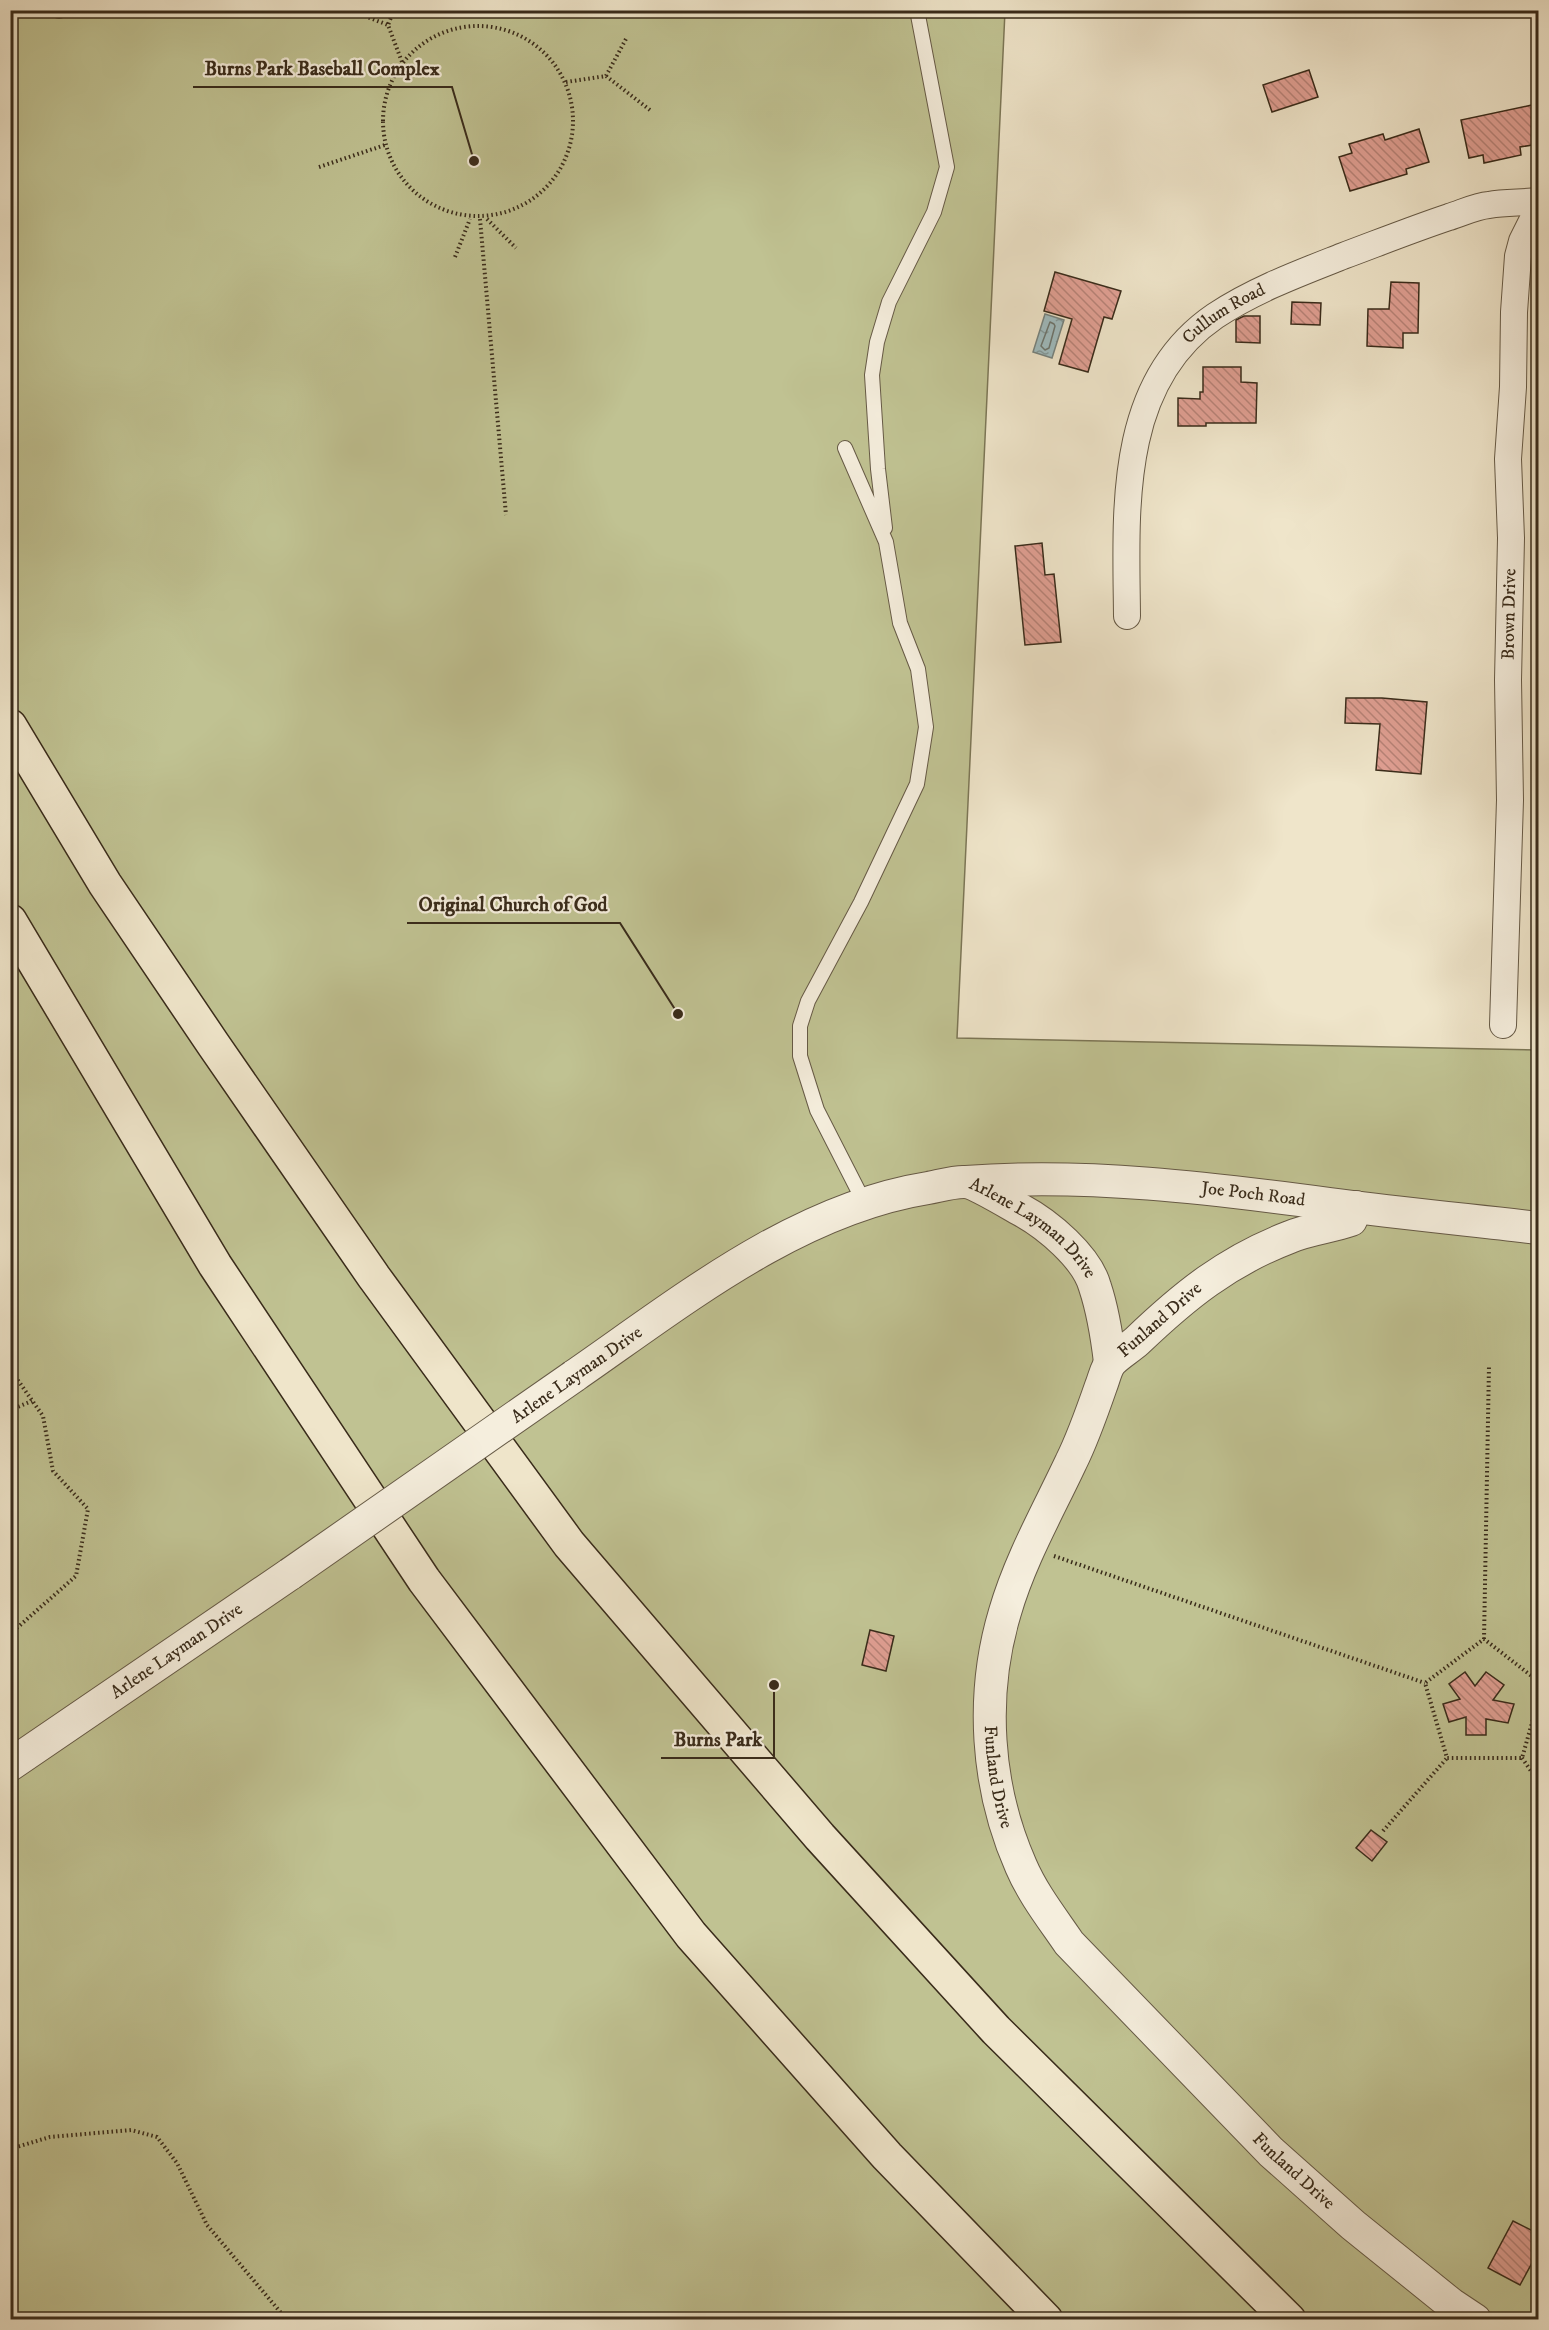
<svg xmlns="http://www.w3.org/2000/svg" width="1549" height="2330" font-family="'IM FELL DW Pica',serif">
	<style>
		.park { fill: #c0c292; stroke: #7c7656; stroke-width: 1.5 }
		.water { fill: url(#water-ripples); stroke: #76827e; stroke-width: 1.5 }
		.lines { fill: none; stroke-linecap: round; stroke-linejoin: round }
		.shore { stroke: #6c746d; stroke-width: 1.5 }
		.building { fill: url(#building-back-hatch); stroke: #392b1a; stroke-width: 1.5 }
		.service-casing { stroke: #665a46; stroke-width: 16 }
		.minor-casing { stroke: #665a46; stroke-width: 28 }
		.tertiary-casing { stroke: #665a46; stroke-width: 34 }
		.motorway-casing { stroke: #392b1a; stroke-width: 36 }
		.path { stroke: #392b1a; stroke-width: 4; stroke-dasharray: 1.5 3; stroke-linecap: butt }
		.service { stroke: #f5eedd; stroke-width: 14 }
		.minor { stroke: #f5eedd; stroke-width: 26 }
		.tertiary { stroke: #f5eedd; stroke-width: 32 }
		.motorway { stroke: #efe5ca; stroke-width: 33 }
		.tertiary-bridge-casing { stroke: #665a46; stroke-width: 34; stroke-linecap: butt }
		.tertiary-bridge { stroke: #f5eedd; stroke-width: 32 }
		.labels { text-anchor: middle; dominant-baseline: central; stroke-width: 4.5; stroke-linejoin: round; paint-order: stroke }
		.street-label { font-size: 18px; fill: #392b1a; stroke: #f5eedd }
		.leader { fill: none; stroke: #392b1a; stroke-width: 2 }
		.callout-dot { fill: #392b1a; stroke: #f5eedd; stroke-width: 2 }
		.callout-label { font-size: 20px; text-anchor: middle; font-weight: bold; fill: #392b1a; stroke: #f5eedd; stroke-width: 4.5; stroke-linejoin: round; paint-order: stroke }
	</style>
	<defs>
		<pattern id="water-ripples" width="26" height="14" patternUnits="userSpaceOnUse" patternTransform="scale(1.5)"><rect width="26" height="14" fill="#9fbcc0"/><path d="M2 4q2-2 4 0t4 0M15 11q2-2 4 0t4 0" fill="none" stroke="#83999b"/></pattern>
		<pattern id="building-back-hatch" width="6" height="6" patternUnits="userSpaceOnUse" patternTransform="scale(1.5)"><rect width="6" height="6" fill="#e09f93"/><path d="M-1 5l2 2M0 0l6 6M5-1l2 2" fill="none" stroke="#b78277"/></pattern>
	</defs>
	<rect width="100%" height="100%" fill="#efe5ca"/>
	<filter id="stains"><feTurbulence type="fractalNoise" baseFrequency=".00333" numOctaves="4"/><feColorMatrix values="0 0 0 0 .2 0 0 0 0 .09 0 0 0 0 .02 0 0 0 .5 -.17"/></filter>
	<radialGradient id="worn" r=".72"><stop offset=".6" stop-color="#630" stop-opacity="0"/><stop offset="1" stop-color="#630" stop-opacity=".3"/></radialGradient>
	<path class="park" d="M11 11H1005L957 1038 1538 1050V2319L11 2320Z"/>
	<path class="water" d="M1045 314 1064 320 1052 358 1033 352Z"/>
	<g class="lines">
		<path class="shore" d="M1050 322 1054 324 1055 326 1049 348 1045 350 1041 346Z"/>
	</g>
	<path class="building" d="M1309 70 1318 97 1272 112 1263 85Z
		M1532 105 1539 144 1520 147 1521 155 1484 163 1483 155 1469 158 1461 120Z
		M1419 129 1429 162 1406 169 1407 174 1350 191 1339 157 1352 153 1349 144 1383 134 1385 140Z
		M1055 272 1121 291 1112 319 1104 317 1088 372 1059 364 1072 319 1044 311Z
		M1391 282 1419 283 1418 333H1403V348L1367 346 1368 309H1389Z
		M1292 302 1321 303 1320 325 1291 324Z
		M1244 316H1260V343L1236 342V320Z
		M1203 367H1241V382L1257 383 1256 423H1206V426H1178V398L1200 399V392H1203Z
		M1042 543 1045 575 1054 574 1061 642 1025 645 1015 546Z
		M1346 698H1382L1427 702 1421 774 1376 770 1380 724 1345 723Z
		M870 1630 894 1636 886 1671 862 1665Z
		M1465 1672 1475 1686 1486 1672 1504 1685 1493 1700 1514 1704 1508 1723 1486 1719V1735H1466V1717L1449 1722 1443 1704 1460 1699 1449 1684Z
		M1371 1830 1387 1842 1372 1861 1356 1848Z
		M1513 2221 1539 2234V2250L1520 2285 1488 2268Z"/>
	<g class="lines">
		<g class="service-casing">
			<path id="service" d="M59 11V10
				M845 448 886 542 900 623 918 669 926 727 917 784 861 902 808 1001 800 1026V1056L817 1110 865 1204
				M885 528 878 469 872 375 877 342 889 302 934 212 947 167 917 10"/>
		</g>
		<g class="minor-casing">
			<g id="minor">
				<path id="s1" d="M1127 616C1126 510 1117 383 1215 316 1254 290 1300 273 1343 256 1378 243 1413 229 1449 217 1462 213 1476 206 1489 205 1505 202 1522 203 1538 201"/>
				<path id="s2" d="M1503 1025 1510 800 1508 680 1511 538 1508 459 1513 387 1514 312 1518 256 1522 241 1538 209"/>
			</g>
		</g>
		<g class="tertiary-casing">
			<g id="tertiary">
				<path id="s3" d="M966 1182C1088 1173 1209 1188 1330 1204 1399 1213 1469 1220 1538 1228"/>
				<path id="s4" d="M1356 1207 1351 1220C1331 1227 1309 1229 1290 1237 1227 1261 1184 1296 1137 1341 1129 1348 1119 1354 1112 1361 1106 1367 1104 1379 1101 1386 1092 1412 1083 1438 1071 1462 1048 1511 1020 1560 1005 1612 980 1695 986 1787 1021 1866 1033 1894 1052 1918 1069 1943L1271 2152 1353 2225 1451 2304 1475 2320"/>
				<path id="s5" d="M574 1376C681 1302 796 1209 928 1188 939 1186 952 1182 964 1182 974 1182 1010 1204 1021 1210 1047 1224 1087 1257 1095 1287 1103 1311 1107 1337 1110 1362"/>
				<path id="s6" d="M10 1765 290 1574"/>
			</g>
		</g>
		<g class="motorway-casing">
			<path id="motorway" d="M10 726 105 884 213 1044 374 1277 569 1544 820 1837 996 2030 1289 2320
				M10 921 215 1265 424 1580 691 1935 887 2156 1046 2320"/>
		</g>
		<path class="path" d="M394 10 388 25 402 62
			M352 11 388 25
			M383 121a95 95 0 1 1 190 0a95 95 0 1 1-190 0Z
			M606 76 627 37
			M566 82 606 76 650 110
			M319 167 385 145
			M480 219 506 515
			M487 219 516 248
			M455 257 470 219
			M10 1369 43 1416 53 1471 88 1509 76 1576 10 1634
			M10 1410 32 1401
			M1054 1556 1425 1683
			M1484 1639 1489 1365
			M1538 1681 1484 1639 1425 1683 1447 1758H1522L1538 1702
			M1522 1758 1538 1781
			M1383 1831 1447 1758
			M10 2149 50 2137 131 2130 157 2137 177 2163 207 2225 287 2320"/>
		<use href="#service" class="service"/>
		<use href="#minor" class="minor"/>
		<use href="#tertiary" class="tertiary"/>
		<use href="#motorway" class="motorway"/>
		<g class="tertiary-bridge-casing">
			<path id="tertiary-bridge" d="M290 1574 574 1376"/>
		</g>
		<use href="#tertiary-bridge" class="tertiary-bridge"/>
	</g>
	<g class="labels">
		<g class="street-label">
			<text stroke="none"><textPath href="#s1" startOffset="336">Cullum Road</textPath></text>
			<text stroke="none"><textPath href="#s2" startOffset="411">Brown Drive</textPath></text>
			<text stroke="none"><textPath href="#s3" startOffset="288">Joe Poch Road</textPath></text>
			<text stroke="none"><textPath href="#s5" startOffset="525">Arlene Layman Drive</textPath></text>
			<text transform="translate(1160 1320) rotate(-41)">Funland Drive</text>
			<text transform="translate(577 1375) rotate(-35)">Arlene Layman Drive</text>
			<text stroke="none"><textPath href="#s6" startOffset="202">Arlene Layman Drive</textPath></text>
			<text stroke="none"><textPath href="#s4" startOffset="736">Funland Drive</textPath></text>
			<text stroke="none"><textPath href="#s4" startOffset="1240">Funland Drive</textPath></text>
		</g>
	</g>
	<path class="leader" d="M474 161L452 87H193M678 1014L620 923H407M774 1685L774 1758H661"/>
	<g class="callout-dot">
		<circle cx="474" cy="161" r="6"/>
		<circle cx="678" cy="1014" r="6"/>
		<circle cx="774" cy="1685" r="6"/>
	</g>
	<g class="callout-label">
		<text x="322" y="75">Burns Park Baseball Complex</text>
		<text x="513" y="911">Original Church of God</text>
		<text x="718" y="1746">Burns Park</text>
	</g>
	<rect width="1549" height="2330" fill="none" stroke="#efe5ca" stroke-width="36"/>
	<rect x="12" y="12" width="1525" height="2306" fill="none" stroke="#392b1a" stroke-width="3"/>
	<rect x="18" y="18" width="1513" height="2294" fill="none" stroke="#392b1a" stroke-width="1.5"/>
	<rect width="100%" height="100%" filter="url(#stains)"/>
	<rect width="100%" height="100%" fill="url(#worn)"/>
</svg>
